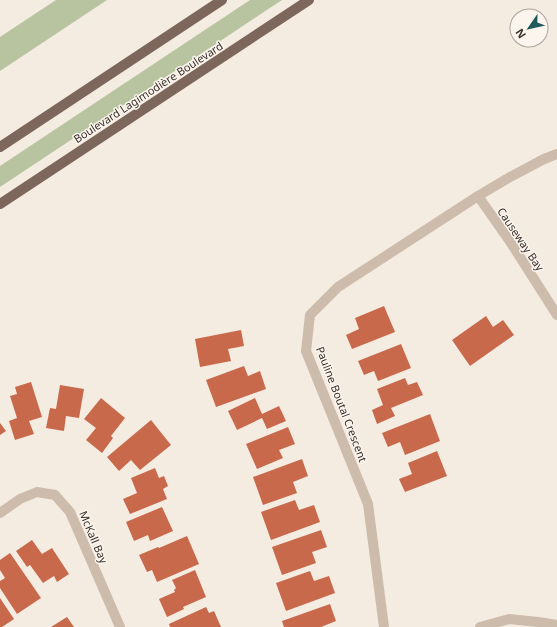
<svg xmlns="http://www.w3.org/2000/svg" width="557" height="627" font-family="'Noto Sans',sans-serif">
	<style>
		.green { fill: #b8c4a0 }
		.building { fill: #c8694b }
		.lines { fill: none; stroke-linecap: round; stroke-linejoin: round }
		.minor { stroke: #cdbbac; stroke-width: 10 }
		.primary { stroke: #7d675c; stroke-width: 10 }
		.labels { text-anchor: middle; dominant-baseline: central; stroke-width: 3; stroke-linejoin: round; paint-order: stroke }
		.street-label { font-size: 11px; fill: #3b302b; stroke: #fbf5ee }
	</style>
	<rect width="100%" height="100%" fill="#f4ebe1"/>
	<path class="green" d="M56 0H107L0 71V37Z
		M250 0H282L0 187V166Z"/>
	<path class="building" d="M384 306 395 332 352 349 346 335 359 329 355 318Z
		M486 316 493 327 503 320 514 335 470 366 452 340Z
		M241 330 244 346 228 349 231 361 200 367 195 339Z
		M401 344 411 368 378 381 374 371 364 375 358 361Z
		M244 366 248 376 260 371 266 389 216 407 206 380Z
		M405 378 408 385 417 382 423 395 391 408 395 416 377 424 372 410 383 405 377 389Z
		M31 382 42 417 29 421 34 434 15 440 9 421 17 418 10 396 17 394 15 387Z
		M60 385 84 389 79 418 66 416 64 431 46 428 50 408 56 409Z
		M101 398 125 418 111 436 113 438 102 453 86 440 96 428 84 419Z
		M255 398 262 414 279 406 286 421 267 429 262 418 237 430 228 411Z
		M430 414 440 441 405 455 400 442 388 447 382 433Z
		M151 420 171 445 140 470 131 460 119 471 107 457Z
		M0 423 6 431 0 435Z
		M288 427 295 444 279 450 283 458 257 469 246 444Z
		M437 451 447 476 405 492 399 479 412 474 408 463Z
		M302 459 308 476 293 482 297 493 263 505 253 477Z
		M155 468 159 478 164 476 168 486 163 489 167 499 130 514 123 499 137 493 131 478Z
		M295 500 299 510 314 505 320 522 271 540 261 512Z
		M162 507 173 531 150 541 148 535 134 541 126 522Z
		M321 530 327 547 312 552 316 563 282 575 272 547Z
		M187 536 199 564 157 582 152 570 147 572 139 555 158 547 159 548Z
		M32 540 42 554 52 548 69 574 57 582 54 576 43 583 30 565 27 567 16 551Z
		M10 553 41 598 17 614 0 588V581L5 578 0 570V560Z
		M195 570 206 597 183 607 184 609 167 617 159 599 175 592 174 590 176 588 172 580Z
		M310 571 314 581 329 576 335 593 286 611 276 583Z
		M0 598 14 619 2 627H0Z
		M330 604 336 621 321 627H284L282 621Z
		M206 607 209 613 214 611 221 627H170L169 624Z
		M67 617 74 627H51Z"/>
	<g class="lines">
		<path class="minor" d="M478 196 511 243 557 315
			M0 513 20 499 37 492 55 495 70 512 120 627
			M384 627 368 504 306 351 310 315 338 287 478 196 510 177 544 159 557 154
			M480 627 509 619 538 622 557 625"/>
		<path class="primary" d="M0 147 222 0
			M0 204 309 0"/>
	</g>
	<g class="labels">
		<g class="street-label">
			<text transform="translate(148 92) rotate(-33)">Boulevard Lagimodière Boulevard</text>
			<text transform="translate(521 239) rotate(56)">Causeway Bay</text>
			<text transform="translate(342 404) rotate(69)">Pauline Boutal Crescent</text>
			<text transform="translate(94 537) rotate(67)">McKall Bay</text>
		</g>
	</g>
	<g transform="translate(529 28) rotate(236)"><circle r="19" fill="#fbf5ee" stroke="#aea6a0"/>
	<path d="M0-3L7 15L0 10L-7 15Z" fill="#1f5a5e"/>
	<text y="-6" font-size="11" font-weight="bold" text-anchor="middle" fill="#3b302b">N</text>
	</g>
</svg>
